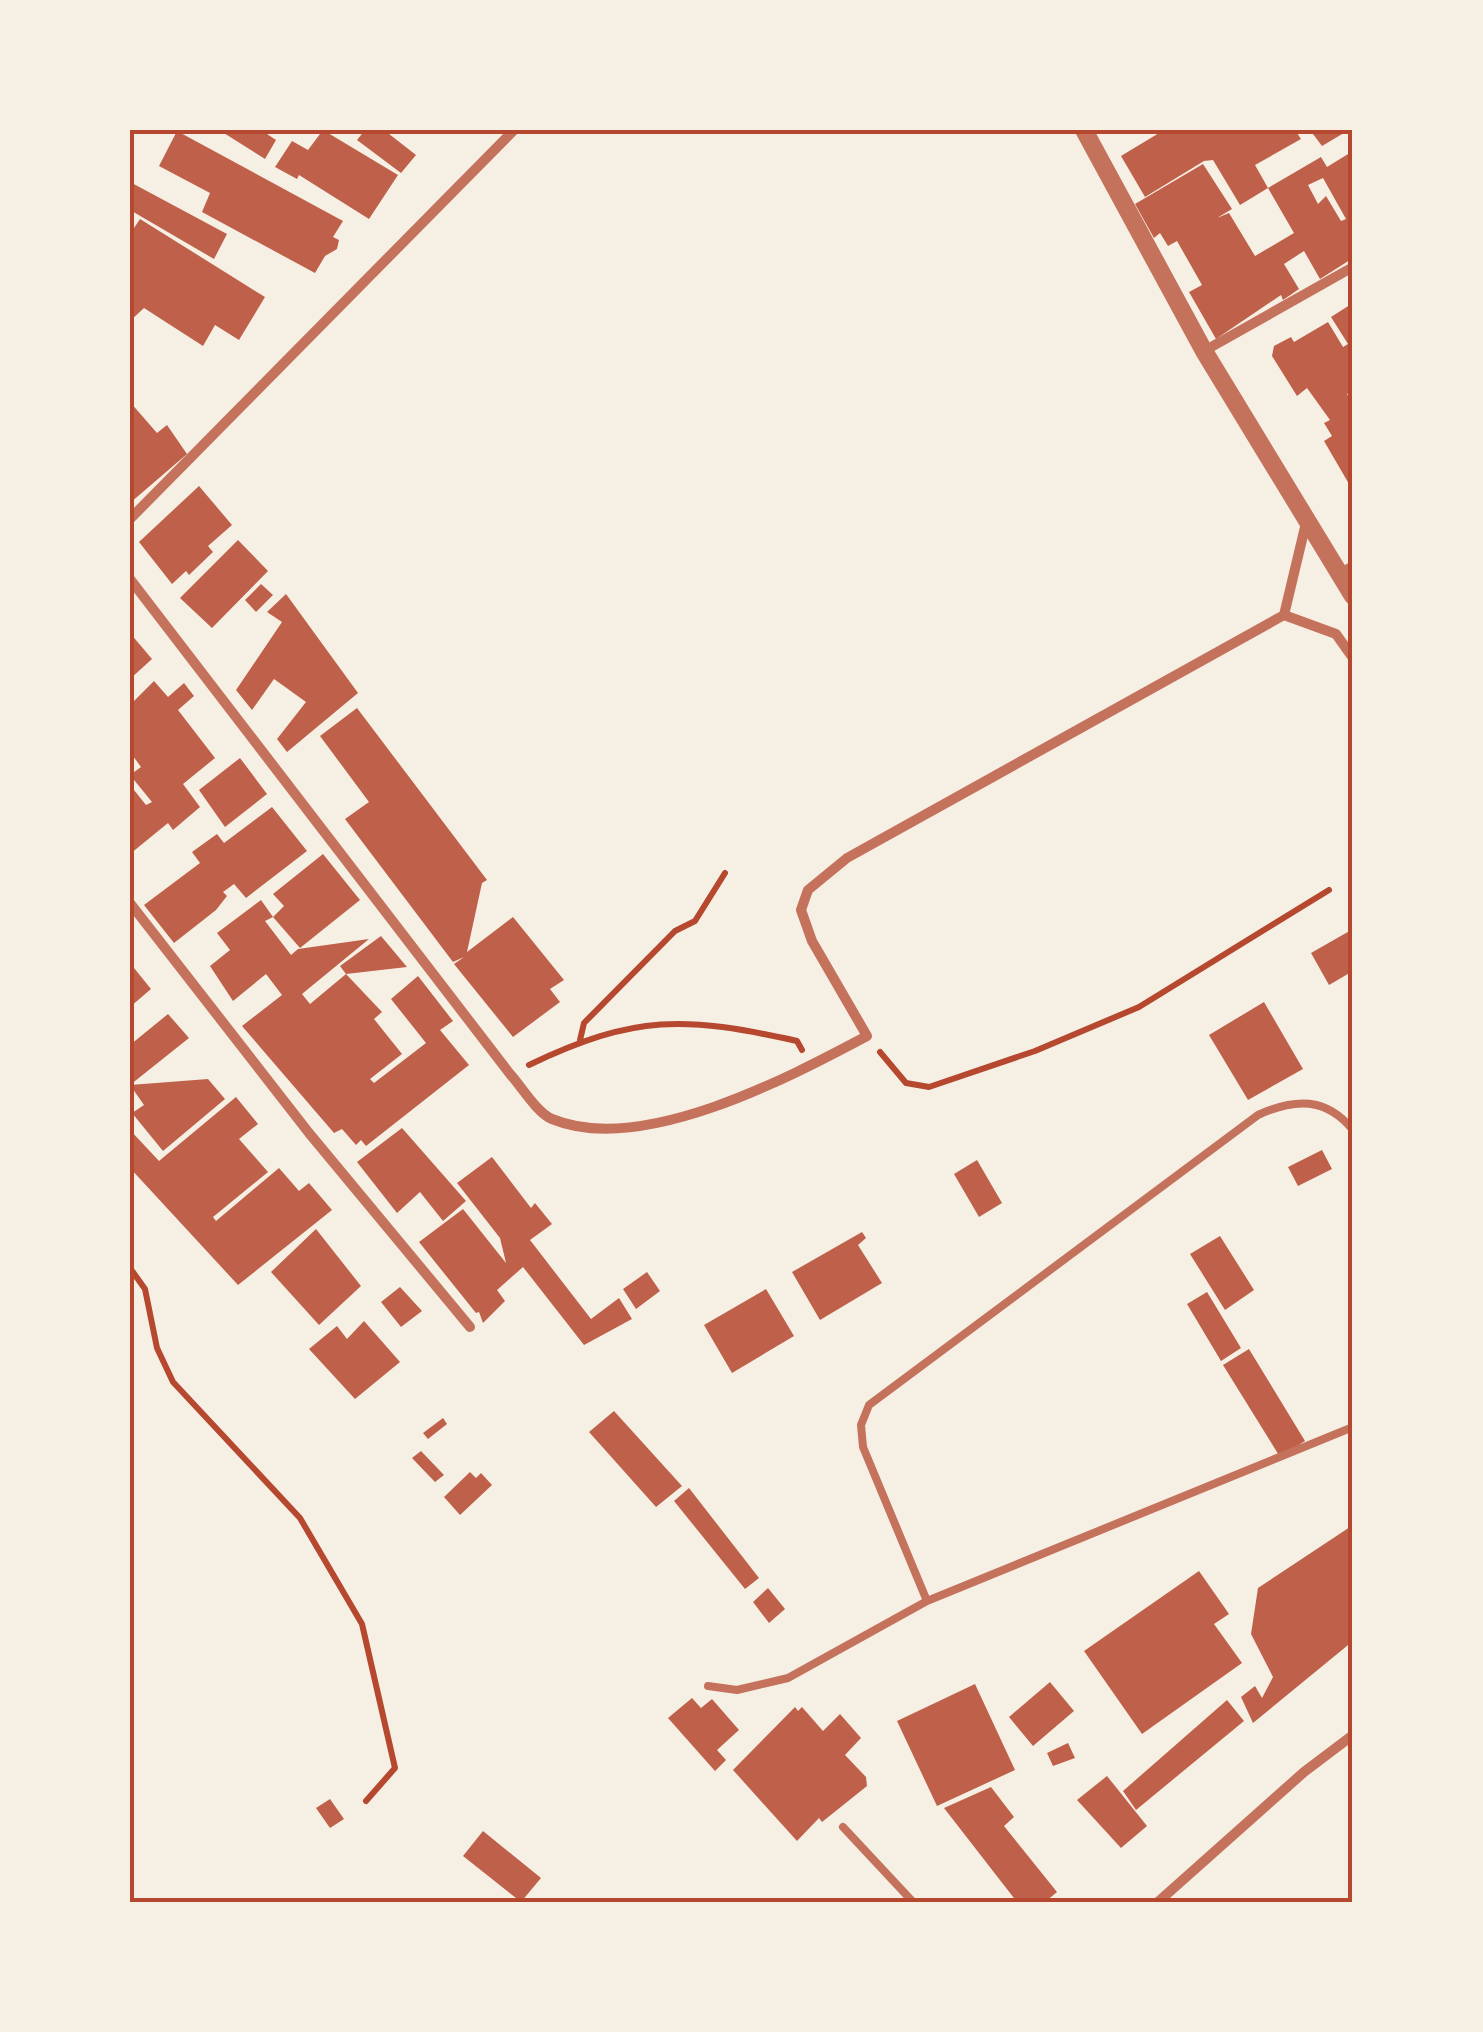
<svg xmlns="http://www.w3.org/2000/svg" width="1483" height="2032" font-family="'IBM Plex Sans',sans-serif">
	<style>
		.building { fill: #bf614a; fill-rule: evenodd }
		.lines { fill: none; stroke-linecap: round; stroke-linejoin: round }
		.path { stroke: #b5482f; stroke-width: 6 }
		.service { stroke: #c5725c; stroke-width: 8 }
		.minor { stroke: #c5725c; stroke-width: 10 }
		.tertiary { stroke: #c5725c; stroke-width: 18 }
		.neatline { fill: none; stroke: #b5482f; stroke-width: 4 }
	</style>
	<rect width="100%" height="100%" fill="#f6efe4"/>
	<path class="building" d="M219 130H261L276 140 265 159Z
		M323 130 398 175 369 219 299 175 297 179 275 167 292 141 308 150Z
		M365 130H384L416 155 401 173 357 140Z
		M1164 130H1295L1301 139 1255 165 1268 188 1321 157 1327 167 1353 151V258L1320 279 1304 251 1284 264 1299 289 1283 300 1281 295 1216 339 1189 292 1202 285 1177 241 1168 246 1160 233 1154 238 1135 204 1203 164 1232 209 1217 218 1229 213 1255 256 1294 233 1268 188 1240 205 1213 160 1204 161 1145 197 1121 156ZM1323 178 1346 219 1341 221 1326 196 1318 204 1308 185Z
		M1310 130H1349L1322 146Z
		M177 131 343 221 333 237 339 240 337 249 325 256 315 273 202 212 210 193 159 166Z
		M130 182 227 234 214 259 130 210Z
		M140 219 265 297 239 340 215 325 203 346 144 308 130 321V234Z
		M1353 303V392L1347 394 1353 404V482L1349 484 1324 441 1332 436 1324 423 1330 420 1307 388 1297 396 1272 356 1274 346 1291 337 1294 342 1328 322 1343 347 1348 344 1331 317Z
		M130 402 157 433 167 425 187 454 130 503Z
		M199 486 232 525 208 546 213 552 189 575 186 571 172 584 139 542Z
		M238 540 268 571 212 628 180 598Z
		M261 584 273 595 256 612 245 600Z
		M286 594 358 693 287 752 277 739 306 702 274 679 252 710 236 690 282 622 267 612Z
		M130 633 152 659 130 679Z
		M154 681 168 697 184 683 194 696 178 710 215 758 183 784 200 807 173 830 168 823 130 854V785L146 805 152 802 130 775 141 767 130 752V705Z
		M357 708 487 880 482 883 467 952 513 917 564 980 550 989 560 1002 513 1037 454 964 464 957 453 962 345 819 369 802 320 736Z
		M240 758 267 794 225 827 199 790Z
		M272 807 307 851 246 898 234 884 223 892 227 896 216 910 174 943 144 905 200 863 192 852 217 834 224 843Z
		M323 854 360 900 300 948 273 917 284 906 273 894Z
		M261 900 273 917 265 921 291 955 298 949 369 939 302 994 310 1004 346 974 340 966 381 936 407 967 346 974 382 1012 374 1019 402 1054 370 1079 374 1083 426 1043 391 999 418 976 453 1021 440 1030 469 1065 366 1146 361 1140 356 1145 342 1129 334 1133 242 1026 282 995 266 974 233 1001 210 966 230 950 217 933Z
		M1353 929V971L1329 985 1311 953Z
		M130 963 151 989 130 1007Z
		M1264 1002 1303 1069 1248 1100 1209 1035Z
		M168 1014 189 1038 130 1085V1045Z
		M208 1079 225 1099 163 1151 132 1113 144 1105 130 1085Z
		M236 1097 258 1124 239 1139 268 1172 213 1217 216 1221 279 1168 299 1191 309 1183 332 1210 238 1285 130 1168V1130L159 1161Z
		M402 1128 466 1201 443 1221 420 1192 397 1213 357 1162Z
		M1322 1150 1332 1169 1298 1186 1288 1167Z
		M492 1157 531 1208 535 1203 552 1224 530 1240 591 1319 619 1298 632 1319 584 1345 523 1267 497 1290 505 1301 483 1323 479 1312 476 1313 419 1242 463 1209 506 1263 500 1238 457 1183Z
		M977 1160 1002 1203 979 1217 954 1174Z
		M316 1229 361 1286 319 1325 271 1272Z
		M862 1232 866 1238 858 1245 882 1283 820 1320 792 1272Z
		M1220 1236 1254 1290 1225 1310 1190 1254Z
		M647 1272 660 1291 636 1309 623 1289Z
		M400 1287 422 1311 401 1327 381 1302Z
		M766 1289 794 1336 732 1373 704 1325Z
		M1207 1292 1241 1348 1221 1361 1187 1304Z
		M364 1321 400 1362 355 1399 309 1349 337 1326 347 1339Z
		M1249 1349 1305 1441 1280 1457 1223 1365Z
		M614 1411 682 1486 656 1507 589 1432Z
		M443 1418 447 1424 428 1439 423 1433Z
		M421 1451 444 1475 435 1482 412 1458Z
		M470 1472 476 1478 481 1473 492 1485 460 1515 444 1497Z
		M689 1488 759 1578 745 1589 674 1501Z
		M1353 1525V1641L1253 1723 1241 1697 1255 1686 1262 1698 1273 1677 1251 1634 1258 1588Z
		M1199 1571 1229 1614 1214 1624 1242 1663 1142 1734 1084 1651Z
		M768 1588 785 1609 769 1623 753 1602Z
		M1050 1682 1074 1711 1033 1746 1009 1717Z
		M975 1684 1015 1770 937 1806 897 1721Z
		M692 1698 701 1708 712 1699 739 1730 717 1750 726 1760 715 1771 668 1718Z
		M1227 1700 1244 1721 1136 1810 1123 1791Z
		M795 1707 798 1711 802 1707 823 1731 840 1714 861 1738 845 1755 866 1777 867 1786 822 1822 819 1818 797 1841 733 1770Z
		M1068 1743 1075 1758 1053 1766 1047 1753Z
		M1107 1776 1147 1826 1121 1848 1077 1800Z
		M991 1787 1014 1817 1004 1826 1057 1892 1045 1902H1017L944 1808Z
		M330 1799 344 1819 330 1828 316 1808Z
		M483 1831 541 1878 521 1902 463 1856Z"/>
	<g class="lines">
		<path class="path" d="M580 1040 584 1023 675 931 695 921 725 873
			M880 1052 906 1083 929 1087 1035 1051 1139 1007 1329 890
			M529 1065C636 1014 684 1016 797 1041L802 1050
			M130 1268 145 1289 157 1348 173 1382 300 1518 362 1624 395 1768 366 1801"/>
		<path class="service" d="M927 1601 863 1447 861 1425 869 1405 1258 1115C1295 1098 1326 1097 1353 1130
			M708 1686 737 1690 788 1678 927 1601 1353 1427
			M843 1827 913 1902"/>
		<path class="minor" d="M1204 351 1353 267
			M130 519 514 130
			M1339 574 1353 566
			M130 579 510 1074C521 1086 537 1113 552 1119 641 1156 788 1078 867 1036L812 941 801 910 808 890 847 858 1284 615 1306 523
			M1284 615 1336 634 1353 658
			M130 903 309 1133 470 1327
			M1158 1902 1304 1772 1353 1735"/>
		<path class="tertiary" d="M1084 130 1204 351 1353 596"/>
	</g>
	<rect width="1483" height="2032" fill="none" stroke="#f6efe4" stroke-width="265"/>
	<rect x="132" y="132" width="1218" height="1768" class="neatline"/>
</svg>
